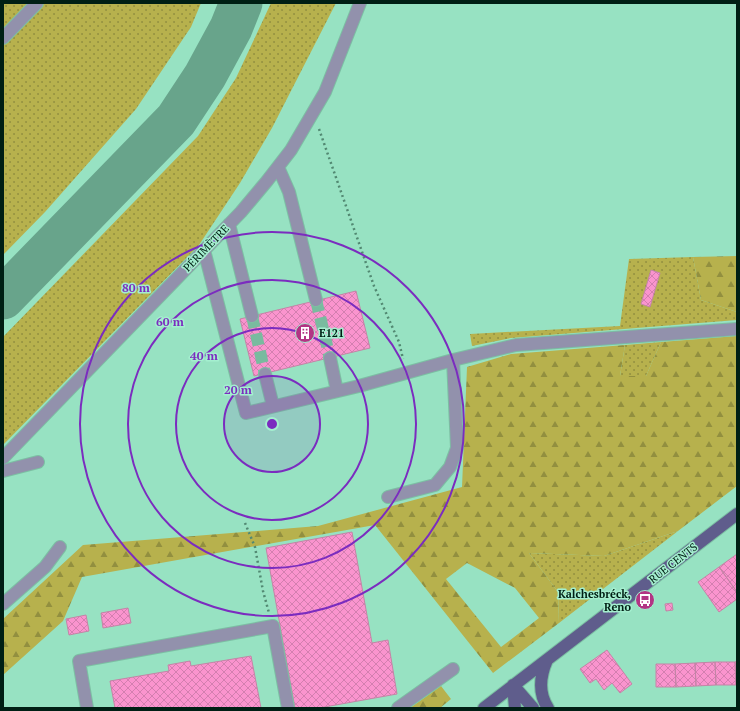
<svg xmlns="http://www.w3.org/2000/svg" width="740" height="711" font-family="'PT Serif',serif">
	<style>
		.grass { fill: url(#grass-dots) }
		.forest { fill: url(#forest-firs); fill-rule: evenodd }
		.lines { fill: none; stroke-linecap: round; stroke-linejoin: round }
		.taxiway { stroke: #68a48b; stroke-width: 43 }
		.building { fill: url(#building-cross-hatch); stroke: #c385a6 }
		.minor-tunnel { stroke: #79bb9f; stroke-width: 12; stroke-dasharray: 12 6; stroke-linecap: butt }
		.minor-casing { stroke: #7cbfa3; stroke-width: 14 }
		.major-casing { stroke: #7cbfa3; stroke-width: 14 }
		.path { stroke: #528972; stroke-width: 2.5; stroke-dasharray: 2 3; stroke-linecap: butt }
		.minor { stroke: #9291ac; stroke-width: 12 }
		.major { stroke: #5f5d8c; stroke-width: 12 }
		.ring { fill: none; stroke: #7b2cbf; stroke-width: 2 }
		.labels { text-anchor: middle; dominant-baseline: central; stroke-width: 3; stroke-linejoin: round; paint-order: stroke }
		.street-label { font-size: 11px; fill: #001f14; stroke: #a4efcf }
		.poi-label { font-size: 11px; font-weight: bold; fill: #001f14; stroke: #a4efcf; text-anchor: start }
		.centre { fill: #7b2cbf; stroke: #a4efcf; stroke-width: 2 }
		.ring-label { font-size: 12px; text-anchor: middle; font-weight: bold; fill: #7b2cbf; stroke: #a4efcf; stroke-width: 3; stroke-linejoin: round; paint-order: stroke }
	</style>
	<defs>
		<pattern id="grass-dots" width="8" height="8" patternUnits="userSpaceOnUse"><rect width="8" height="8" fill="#b7b14d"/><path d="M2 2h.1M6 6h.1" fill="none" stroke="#928f3f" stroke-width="1.8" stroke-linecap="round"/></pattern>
		<pattern id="forest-firs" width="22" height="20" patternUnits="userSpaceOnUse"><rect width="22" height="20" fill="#b7b14d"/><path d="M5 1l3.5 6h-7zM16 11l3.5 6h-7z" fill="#928f3f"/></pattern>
		<pattern id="building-cross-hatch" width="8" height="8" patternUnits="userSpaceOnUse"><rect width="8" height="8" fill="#fa94ce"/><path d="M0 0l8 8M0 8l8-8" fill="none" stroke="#d47fb0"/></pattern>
	</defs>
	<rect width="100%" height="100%" fill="#97e2c2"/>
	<path class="grass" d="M3 3H201L191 27 136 109 45 212 3 255Z
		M271 3H336L272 128 240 183 199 245 3 445V337L198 136 236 78Z
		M693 257 701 300 737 312V320L511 338 472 346 470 334 620 326 629 259Z
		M661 342 646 376H620L625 345Z
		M678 531 559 623 558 592 529 553 604 556Z"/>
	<path class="forest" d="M737 256V312L701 300 693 257Z
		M737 336V486L678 531 604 556 529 553 558 592 559 623 493 673 375 525 82 577 63 621 3 675V619L83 545 318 526 462 487 467 367 511 354 625 345 620 376H646L661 342ZM467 563 515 588 539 618 501 647 446 579Z
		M441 686 451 699 440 708H410Z"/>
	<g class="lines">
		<path class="taxiway" d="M3 298 176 120 205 76 231 28 241 3"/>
	</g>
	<path class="building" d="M651 270 660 273 650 307 641 304Z
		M356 291 370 348 254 376 240 319Z
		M352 532 372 643 388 640 397 694 319 708H295L266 548Z
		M737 554V592L719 567Z
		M719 567 737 592V599L719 612 698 582Z
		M672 603 673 610 666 611 665 604Z
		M128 608 131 623 103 628 101 613Z
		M86 615 89 631 69 635 66 619Z
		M607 650 632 684 620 693 612 683 604 690 596 679 590 683 580 669Z
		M251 656 261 708H115L110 681 169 671 168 665 190 661 191 666Z
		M737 661V685H736L735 662Z
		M715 662 716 685 696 686 695 663Z
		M715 662H735L736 685H716Z
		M695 663 696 686 676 687 675 664Z
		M656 664H675L676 687H656Z"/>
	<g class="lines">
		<path class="minor-tunnel" d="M316 300 330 358
			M252 316 265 374"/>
		<g class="minor-casing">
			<path id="minor" d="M3 38 37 3
				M278 167 289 192 316 300
				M229 224 252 316
				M204 250 246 413 359 386 453 360 516 345 737 329
				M330 358 337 391
				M265 374 273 406
				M3 458 241 212 267 181 291 150 325 92 360 3
				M3 471 38 462
				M388 497 435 485 450 467 457 448 453 360
				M3 604 45 567 60 547
				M87 708 79 661 273 626 288 708
				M398 708 453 669"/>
		</g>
		<g class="major-casing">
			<path id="major" d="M547 660C540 676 538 693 548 708
				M513 685 533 708
				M513 685 515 708
				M484 708 737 514"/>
		</g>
		<path class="path" d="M319 129 374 286 399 342 403 359
			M245 523 255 547 263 591 269 613"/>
		<use href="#minor" class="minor"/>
		<use href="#major" class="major"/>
	</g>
	<circle cx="272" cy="424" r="48" fill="#7b2cbf" fill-opacity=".12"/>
	<g class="ring">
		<circle cx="272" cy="424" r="48"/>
		<circle cx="272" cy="424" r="96"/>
		<circle cx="272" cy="424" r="144"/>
		<circle cx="272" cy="424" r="192"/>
	</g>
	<defs>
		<g id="building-disc" transform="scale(1)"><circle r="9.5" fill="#b23484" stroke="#a4efcf"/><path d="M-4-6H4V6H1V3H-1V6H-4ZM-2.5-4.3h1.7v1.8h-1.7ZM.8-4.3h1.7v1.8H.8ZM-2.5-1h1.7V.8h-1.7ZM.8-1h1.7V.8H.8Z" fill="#fff"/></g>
		<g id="bus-disc" transform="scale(1)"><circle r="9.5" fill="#b23484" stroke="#a4efcf"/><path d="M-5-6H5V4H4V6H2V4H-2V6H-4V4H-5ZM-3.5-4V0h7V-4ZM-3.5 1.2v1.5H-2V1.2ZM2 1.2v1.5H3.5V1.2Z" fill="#fff"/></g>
	</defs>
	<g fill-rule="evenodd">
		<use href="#building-disc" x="305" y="333"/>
		<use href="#bus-disc" x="645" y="600"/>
	</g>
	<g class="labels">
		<g class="street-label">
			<text transform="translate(206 248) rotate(-46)">PÉRIMÈTRE</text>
			<text transform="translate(673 563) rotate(-38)">RUE CENTS</text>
		</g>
		<g class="poi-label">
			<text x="319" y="333">E121</text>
			<text x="631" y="594" text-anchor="end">Kalchesbréck,<tspan x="631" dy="13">Reno</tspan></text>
		</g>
	</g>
	<circle cx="272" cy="424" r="6" class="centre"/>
	<g class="ring-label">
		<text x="136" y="292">80 m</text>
		<text x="170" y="326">60 m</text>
		<text x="204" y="360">40 m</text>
		<text x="238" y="394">20 m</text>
	</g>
	<rect width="740" height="711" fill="none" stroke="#001f14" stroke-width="8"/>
</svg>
